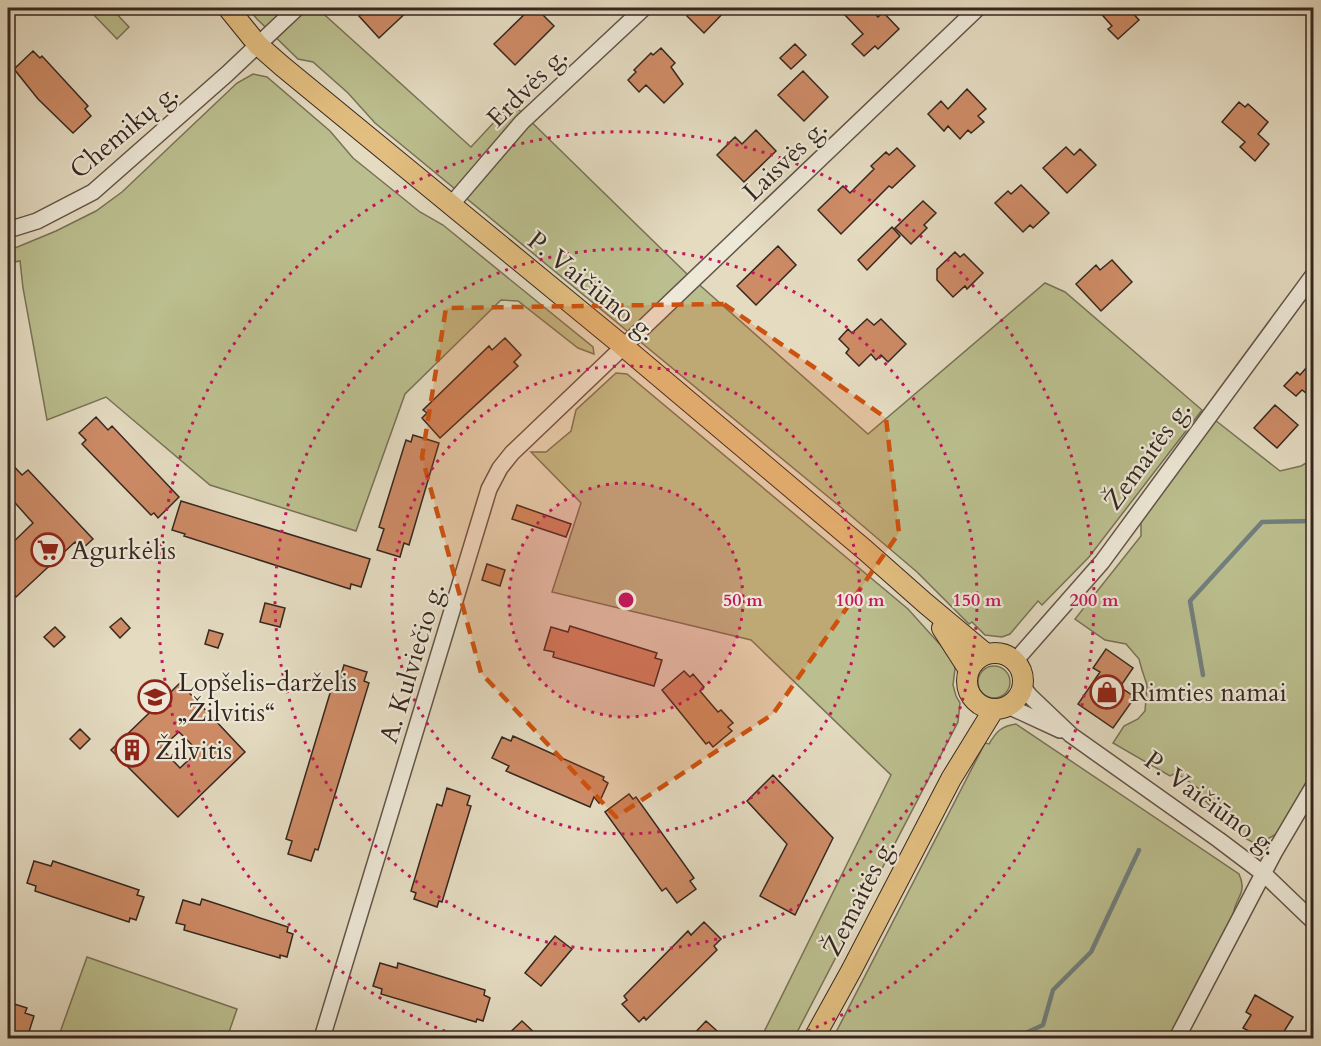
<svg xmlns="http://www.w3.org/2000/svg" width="1321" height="1046" font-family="Cardo,serif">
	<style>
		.green { fill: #bbbe8e; stroke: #787257; stroke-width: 1.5 }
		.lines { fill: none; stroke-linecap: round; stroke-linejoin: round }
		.stream { stroke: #717f7d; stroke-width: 4.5 }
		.building { fill: #cd8b66; stroke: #362720; stroke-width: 1.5; fill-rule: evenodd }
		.minor-casing { stroke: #625448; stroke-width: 18 }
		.major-casing { stroke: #362720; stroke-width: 22 }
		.minor { stroke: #ede8d7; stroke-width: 15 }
		.major { stroke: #e2be80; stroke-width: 20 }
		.marked { fill: #cd520f; fill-opacity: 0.2; stroke: #cd520f; stroke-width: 4.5; stroke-dasharray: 12 8; stroke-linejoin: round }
		.ring { fill: none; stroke: #c2185b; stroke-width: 3; stroke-dasharray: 3 6 }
		.labels { text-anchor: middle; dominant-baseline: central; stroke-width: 4.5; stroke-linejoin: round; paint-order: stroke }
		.street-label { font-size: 26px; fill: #362720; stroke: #ede8d7 }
		.poi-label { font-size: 26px; fill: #362720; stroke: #ede8d7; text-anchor: start }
		.centre { fill: #c2185b; stroke: #ede8d7; stroke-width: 3 }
		.ring-label { font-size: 18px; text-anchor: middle; font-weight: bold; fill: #c2185b; stroke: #ede8d7; stroke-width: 4.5; stroke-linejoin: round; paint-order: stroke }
	</style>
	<rect width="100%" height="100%" fill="#e4dbc1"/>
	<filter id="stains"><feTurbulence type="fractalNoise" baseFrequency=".00333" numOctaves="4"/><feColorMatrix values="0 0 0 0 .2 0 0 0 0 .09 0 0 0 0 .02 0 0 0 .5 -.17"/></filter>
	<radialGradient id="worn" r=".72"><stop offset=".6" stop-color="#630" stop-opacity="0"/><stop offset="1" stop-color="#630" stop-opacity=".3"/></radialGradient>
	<path class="green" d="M97 8H111L129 27 117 39 92 13Z
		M248 8H317L471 147 512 103 686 273 868 434 1045 283 1065 292 1202 410 1089 557 1042 605 1038 601 1010 634 1002 637 985 635 972 622 969 624 917 572 843 509 375 123 348 93 313 62 298 59 257 19Z
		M253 74 267 77 330 131 353 158 420 212 443 225 593 347 594 354 578 348 518 301 501 300 405 394 356 531 210 485 106 397 47 420 23 288 20 261 9 263 10 250 56 231 96 211 122 192 237 83Z
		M616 373 627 374 908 609 954 660 955 669 953 685 956 696 960 703 958 722 794 1038H761L891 775 751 640 552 592 581 503 531 452H546L571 431 576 410Z
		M1215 420 1280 471 1301 466 1313 459V771L1278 833 1264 841 1254 843 1243 837 1200 796 1198 788 1176 773 1170 776 1113 743 1124 726 1138 719 1145 711 1147 685 1142 670 1139 659 1126 644 1105 640 1075 619 1141 536V517Z
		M978 682a16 16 0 1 1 32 0a16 16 0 1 1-32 0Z
		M1016 724 1239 874C1249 895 1232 899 1233 919L1171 1038H833L985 743 989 744C996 732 1001 726 1016 724Z
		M87 957 237 1009 227 1038H58Z"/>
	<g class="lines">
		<path class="stream" d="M1203 675 1190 601 1262 522 1314 521
			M1015 1038 1043 1025 1053 990 1091 952 1139 850"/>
	</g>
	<path class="building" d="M369 8H411L379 38 359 16Z
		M531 8H536L554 26 515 65 494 44Z
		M695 8H728L704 33 687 16Z
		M853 8H869L878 17 883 12 899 29 878 49 875 46 864 56 852 44 863 34 845 15Z
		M1096 8H1128L1139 20 1118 39 1108 29 1112 26Z
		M795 44 806 55 791 69 780 58Z
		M661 48 675 63 671 67 683 84 664 103 646 85 639 92 628 80 636 72 634 70 651 53 653 55Z
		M33 51 40 58 42 56 88 106 85 109 91 116 73 133 38 99 14 69Z
		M803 71 828 97 804 121 778 95Z
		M967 89 986 109 978 116 984 122 971 133 968 130 960 139 948 126 944 131 928 114 941 101 948 109Z
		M1239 102 1245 107 1248 104 1268 122 1258 134 1269 144 1255 161 1240 147 1245 142 1222 122Z
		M756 130 776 151 744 182 717 155 735 137 742 144Z
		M1066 147 1074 155 1080 149 1096 165 1067 193 1043 168Z
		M897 148 915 166 892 188 889 186 841 234 818 210 843 186 850 193 874 169 871 166 886 152 889 155Z
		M1021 185 1049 213 1033 228 1030 225 1023 232 995 203 1008 191 1011 194Z
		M923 201 936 213 924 225 927 228 911 244 895 228Z
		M892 227 900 236 867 270 858 260Z
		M778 246 796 265 756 305 737 286Z
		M955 252 960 257 964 254 983 273 967 289 965 286 953 297 937 280V269Z
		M1112 260 1132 282 1101 311 1076 284 1096 265 1100 270Z
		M867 319 874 325 881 319 906 344 888 362 881 355 876 360 871 354 859 366 846 353 849 349 839 339 848 329 852 333Z
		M505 338 521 355 514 362 518 366 440 438 422 418 427 413 423 410 489 346 492 350Z
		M1314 359V399L1302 390 1296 396 1284 386 1297 372 1300 375Z
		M1275 405 1298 425 1277 448 1254 428Z
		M96 417 108 430 112 426 179 497 158 518 154 513 151 515 82 444 86 440 79 433Z
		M413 435 439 443 409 545 404 543 400 557 377 550 384 529 379 527 406 440 411 442Z
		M8 460 22 475 28 470 93 539 82 549 75 542 16 597 8 588V547L33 523 8 495Z
		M181 501 370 559 361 587 351 584 350 589 184 536 185 534 172 530Z
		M517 505 571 524 566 537 512 519Z
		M487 564 505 570 500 586 482 580Z
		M265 603 285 608 280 627 260 622Z
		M121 618 130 628 120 638 110 627Z
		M570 626 657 653 655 658 662 660 654 686 553 657 554 652 544 650 551 627 568 632Z
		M55 627 65 637 54 647 44 637Z
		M209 630 223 634 218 648 205 644Z
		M1106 649 1133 668 1120 687 1135 697 1113 728 1078 704 1100 672 1093 668Z
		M344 665 367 672 364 681 369 683 318 850 315 849 311 861 288 854 292 841 286 839 334 680 339 682Z
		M684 671 690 677 693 674 704 687 700 691 718 712 721 710 733 723 728 727 732 731 713 747 709 742 706 744 662 690Z
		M180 683 245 752 178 817 111 750ZM179 732 198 751 180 768 161 748Z
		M80 729 90 739 80 749 70 739Z
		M513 736 604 777 603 780 608 783 599 803 594 797 590 807 506 771 509 766 492 758 502 737 511 741Z
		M773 775 833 838 795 915 760 896 787 844 747 801Z
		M447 788 470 796 467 805 471 806 442 902 439 901 437 907 414 899 416 893 411 891 437 804 442 806Z
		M629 794 633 799 636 797 694 878 690 881 696 889 677 903 666 888 662 891 605 812Z
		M34 861 51 866 53 861 139 890 137 895 144 897 136 920 130 918 129 922 35 891 36 886 27 883Z
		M202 899 288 927 287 932 293 934 287 957 280 955V958L184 930 185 925 176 923 183 900 200 905Z
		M704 922 721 939 714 946 717 950 646 1020 644 1017 639 1022 622 1004 627 1000 624 996 688 931 691 935Z
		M555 936 572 949 541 986 525 973Z
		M380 963 397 968 398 963 485 990 484 995 490 998 483 1021 477 1019 476 1022 381 994 382 989 373 986Z
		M1255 995 1293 1017 1280 1038H1262L1243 1028 1251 1015 1246 1012Z
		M8 1002 27 1008 25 1013 34 1016 27 1038 8 1032Z
		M522 1021 540 1038H504Z
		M706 1021 725 1038H690Z"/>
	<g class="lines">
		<g class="minor-casing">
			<path id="minor" d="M450 206 522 122 644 8
				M8 230 37 221 93 192 227 74 297 8
				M1015 661 1102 562 1314 274
				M1023 687 1030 696 1071 735 1219 840 1264 874 1314 922
				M1008 706 1060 730
				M322 1038 489 489 500 468 512 453 978 8
				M1177 1038 1274 853 1314 785"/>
		</g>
		<g class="major-casing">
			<path id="major" d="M228 8 258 45 282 66 623 346 865 550 925 603 986 654
				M942 628 969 670
				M967 681a28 28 0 1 1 56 0a28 28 0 1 1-56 0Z
				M814 1038 851 971 951 779 994 709"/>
		</g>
		<use href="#minor" class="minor"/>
		<use href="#major" class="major"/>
	</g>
	<path class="marked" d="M724 304 886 418 899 533 773 714 616 817 481 673 422 457 446 308Z"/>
	<circle cx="626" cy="600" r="117" fill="#c2185b" fill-opacity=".12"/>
	<g class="ring">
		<circle cx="626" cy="600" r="117"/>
		<circle cx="626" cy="600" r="234"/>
		<circle cx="626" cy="600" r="351"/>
		<path d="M462 1038A468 468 0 1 1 790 1038"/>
	</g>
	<defs>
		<g id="supermarket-ring" transform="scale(1.725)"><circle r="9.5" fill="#ede8d7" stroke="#8f2418" stroke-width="1.5"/><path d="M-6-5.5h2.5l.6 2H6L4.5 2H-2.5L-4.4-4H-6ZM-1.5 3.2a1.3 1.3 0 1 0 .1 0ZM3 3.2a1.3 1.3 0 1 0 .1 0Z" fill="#8f2418"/></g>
		<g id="shop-ring" transform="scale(1.725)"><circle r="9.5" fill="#ede8d7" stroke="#8f2418" stroke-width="1.5"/><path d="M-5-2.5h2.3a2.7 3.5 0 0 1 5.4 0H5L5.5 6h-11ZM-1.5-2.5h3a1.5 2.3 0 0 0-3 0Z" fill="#8f2418"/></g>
		<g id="school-ring" transform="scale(1.725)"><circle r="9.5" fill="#ede8d7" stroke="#8f2418" stroke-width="1.5"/><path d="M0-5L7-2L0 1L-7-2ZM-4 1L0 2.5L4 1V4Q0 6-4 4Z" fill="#8f2418"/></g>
		<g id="building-ring" transform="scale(1.725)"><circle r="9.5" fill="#ede8d7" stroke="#8f2418" stroke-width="1.5"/><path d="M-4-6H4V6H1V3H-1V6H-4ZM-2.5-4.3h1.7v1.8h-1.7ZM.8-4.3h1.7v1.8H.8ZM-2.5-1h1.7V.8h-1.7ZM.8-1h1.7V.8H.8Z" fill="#8f2418"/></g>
	</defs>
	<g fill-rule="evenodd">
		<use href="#supermarket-ring" x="48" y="550"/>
		<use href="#shop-ring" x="1107" y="692"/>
		<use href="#school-ring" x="155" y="697"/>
		<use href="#building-ring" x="132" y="750"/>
	</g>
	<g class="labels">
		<g class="street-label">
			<text transform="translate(527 87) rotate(-45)">Erdvės g.</text>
			<text transform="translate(124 131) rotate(-40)">Chemikų g.</text>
			<text transform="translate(785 160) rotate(-44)">Laisvės g.</text>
			<text transform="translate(592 286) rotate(39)">P. Vaičiūno g.</text>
			<text transform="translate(1147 455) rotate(-54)">Žemaitės g.</text>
			<text transform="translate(412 663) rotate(-73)">A. Kulviečio g.</text>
			<text transform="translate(1211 803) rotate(36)">P. Vaičiūno g.</text>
			<text transform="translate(859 897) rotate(-63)">Žemaitės g.</text>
		</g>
		<g class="poi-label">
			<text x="71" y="550">Agurkėlis</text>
			<text x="178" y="682">Lopšelis-darželis<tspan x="178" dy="30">„Žilvitis“</tspan></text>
			<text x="1130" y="692">Rimties namai</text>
			<text x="155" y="750">Žilvitis</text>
		</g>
	</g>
	<circle cx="626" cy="600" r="9" class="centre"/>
	<g class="ring-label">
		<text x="743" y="606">50 m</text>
		<text x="860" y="606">100 m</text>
		<text x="977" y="606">150 m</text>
		<text x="1094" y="606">200 m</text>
	</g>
	<rect width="1321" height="1046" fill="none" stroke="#e4dbc1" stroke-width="30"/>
	<rect x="9" y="9" width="1303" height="1028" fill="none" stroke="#362720" stroke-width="3"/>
	<rect x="15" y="15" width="1291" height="1016" fill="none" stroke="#362720" stroke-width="1.5"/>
	<rect width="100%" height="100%" filter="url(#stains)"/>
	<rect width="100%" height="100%" fill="url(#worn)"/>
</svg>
